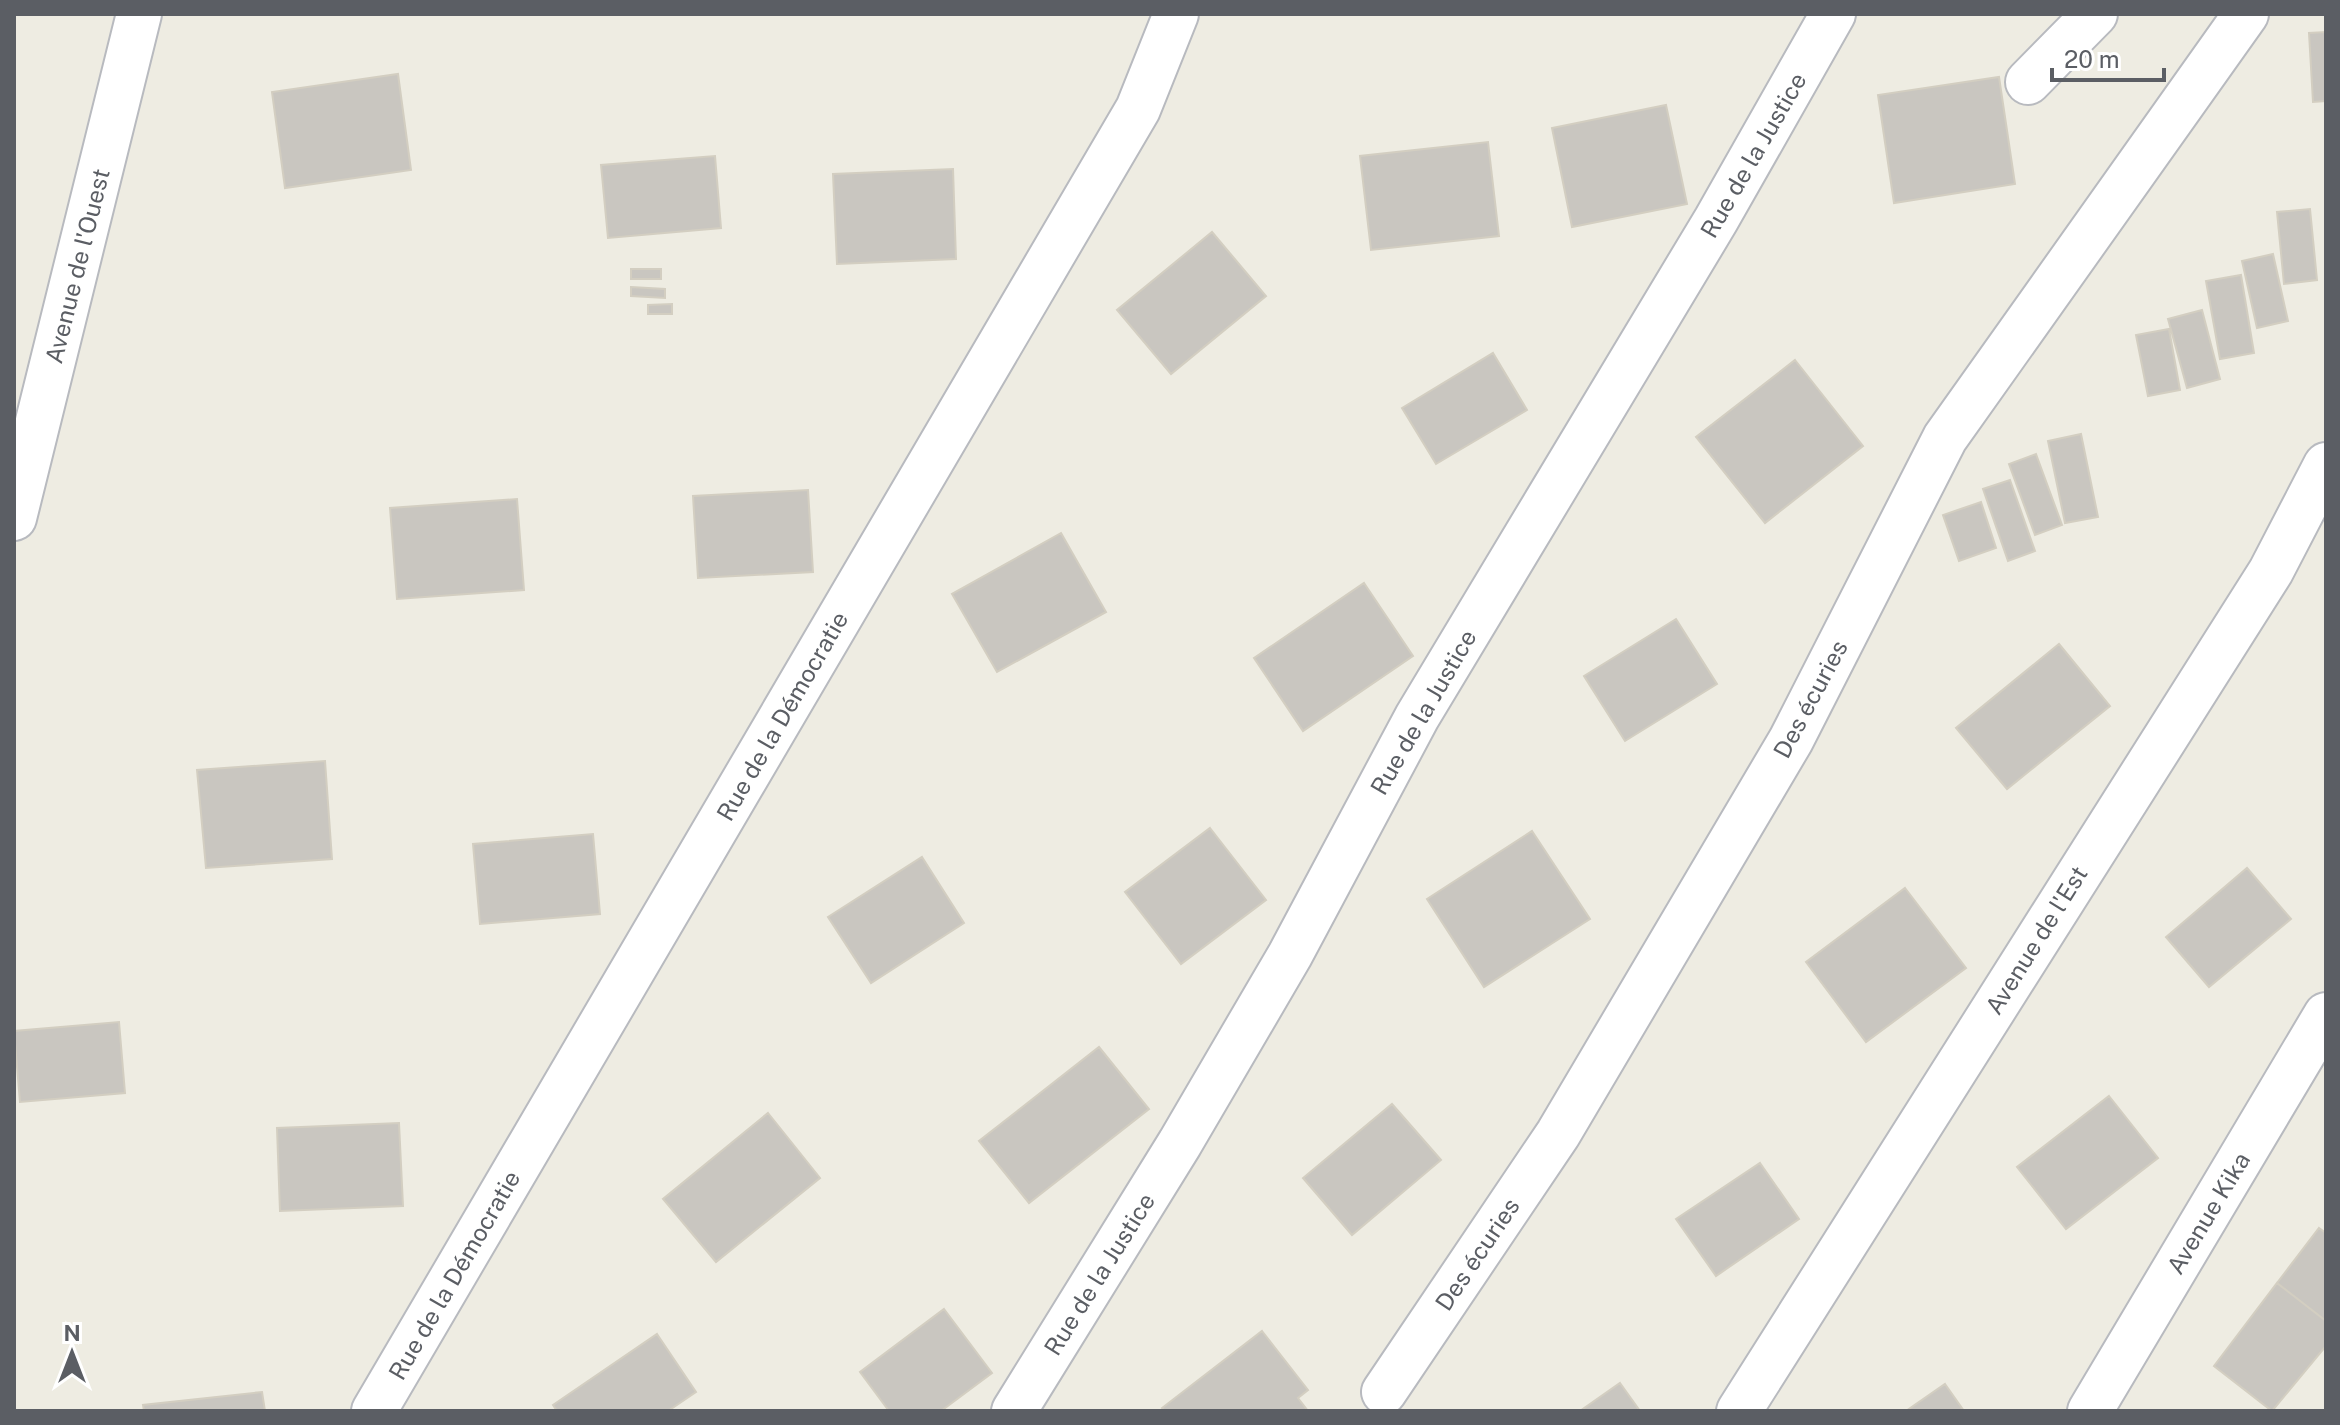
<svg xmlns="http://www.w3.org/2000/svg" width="2340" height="1425" font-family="'Public Sans',sans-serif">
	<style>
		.building { fill: #c9c6c0; stroke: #d3cec1; stroke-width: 2 }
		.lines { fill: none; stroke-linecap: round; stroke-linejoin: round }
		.minor-casing { stroke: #b8babf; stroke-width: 48 }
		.minor { stroke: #fff; stroke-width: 44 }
		.labels { text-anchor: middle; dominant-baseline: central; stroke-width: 7; stroke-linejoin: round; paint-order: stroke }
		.street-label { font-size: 24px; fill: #5b5e64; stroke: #fff }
	</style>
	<rect width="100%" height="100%" fill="#eeece2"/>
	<path class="building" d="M2326 32V101L2313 102 2309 33Z
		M398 74 411 170 285 188 272 92Z
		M1999 77 2015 184 1894 203 1878 95Z
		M1666 105 1687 204 1572 227 1552 128Z
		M1488 142 1499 236 1371 250 1360 156Z
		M715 156 721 228 608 238 601 165Z
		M953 169 956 259 837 264 833 174Z
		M2310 209 2317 280 2284 284 2277 212Z
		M1212 232 1266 296 1171 374 1117 310Z
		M2273 254 2288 321 2257 328 2242 261Z
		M631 269H661V279H631Z
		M2241 275 2254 353 2220 359 2206 281Z
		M631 287 665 289V298L631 296Z
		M672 304V314H648V305Z
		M2202 310 2220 379 2187 388 2168 319Z
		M2169 329 2180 390 2148 396 2136 335Z
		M1493 353 1527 410 1436 464 1402 408Z
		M1795 360 1863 446 1765 523 1696 437Z
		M2081 434 2098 517 2065 523 2048 441Z
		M2036 454 2062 525 2035 535 2009 464Z
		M2010 480 2035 551 2008 561 1983 489Z
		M808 490 813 572 698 578 693 496Z
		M517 499 524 590 397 599 390 508Z
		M1981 502 1996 548 1959 561 1943 515Z
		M1061 533 1106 612 997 672 952 594Z
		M1364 583 1413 656 1303 731 1254 658Z
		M1676 619 1717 684 1625 741 1584 676Z
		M2059 644 2110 706 2007 789 1956 728Z
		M325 761 332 859 206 868 197 770Z
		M1210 828 1266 900 1181 964 1125 892Z
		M1532 831 1590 919 1484 987 1427 899Z
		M593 834 600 914 480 924 473 844Z
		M922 857 964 923 871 983 828 917Z
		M2247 868 2291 919 2209 987 2166 937Z
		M1905 888 1966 968 1866 1042 1806 962Z
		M119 1022 125 1093 20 1102 14 1031Z
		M1099 1047 1149 1109 1029 1203 979 1141Z
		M2109 1096 2158 1158 2066 1229 2017 1167Z
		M1392 1104 1441 1160 1352 1235 1303 1178Z
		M768 1113 820 1178 716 1262 663 1199Z
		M399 1123 403 1206 280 1211 277 1128Z
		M1760 1163 1799 1219 1716 1276 1676 1219Z
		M2319 1228 2326 1233V1321L2277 1283Z
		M2277 1283 2326 1321V1346L2272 1411 2214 1366Z
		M944 1309 992 1373 941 1411H889L860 1372Z
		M1262 1331 1308 1390 1298 1398 1308 1411H1165L1162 1408Z
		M657 1334 696 1392 668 1411H557L553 1405Z
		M1620 1383 1640 1411H1580Z
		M1945 1384 1964 1411H1906Z
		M262 1392 265 1411H144L143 1405Z"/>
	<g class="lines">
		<g class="minor-casing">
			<path id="minor" d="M2028 82 2095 14
				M14 518 139 14
				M1384 1392 1558 1134 1791 740 1945 438 2246 14
				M374 1411 1138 109 1176 14
				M1014 1411 1180 1143 1290 955 1417 717 1716 220 1833 14
				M1739 1411 2271 571 2326 465
				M2090 1411 2326 1015"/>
		</g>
		<use href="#minor" class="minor"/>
	</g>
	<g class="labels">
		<g class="street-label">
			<text transform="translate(1753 155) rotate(-60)">Rue de la Justice</text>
			<text transform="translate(77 266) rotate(-76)">Avenue de l'Ouest</text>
			<text transform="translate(1810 699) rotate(-62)">Des écuries</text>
			<text transform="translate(1423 712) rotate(-60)">Rue de la Justice</text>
			<text transform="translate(782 716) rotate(-60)">Rue de la Démocratie</text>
			<text transform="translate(2036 940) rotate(-58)">Avenue de l'Est</text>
			<text transform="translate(2208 1213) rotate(-59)">Avenue Kika</text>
			<text transform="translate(1477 1254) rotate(-56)">Des écuries</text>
			<text transform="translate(1099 1274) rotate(-58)">Rue de la Justice</text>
			<text transform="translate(454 1275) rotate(-60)">Rue de la Démocratie</text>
		</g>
	</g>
	<rect width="2340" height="1425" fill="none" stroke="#5b5e64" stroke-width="32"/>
	<g transform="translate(72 1353)" stroke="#ffffff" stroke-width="6" paint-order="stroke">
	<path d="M0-6L14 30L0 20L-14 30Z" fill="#5b5e64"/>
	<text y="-12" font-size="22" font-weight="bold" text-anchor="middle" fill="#5b5e64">N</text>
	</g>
	<path d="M2052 68v12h112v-12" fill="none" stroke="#5b5e64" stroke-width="4"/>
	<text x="2064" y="68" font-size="24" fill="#5b5e64" stroke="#ffffff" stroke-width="6" paint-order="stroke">20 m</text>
</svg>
